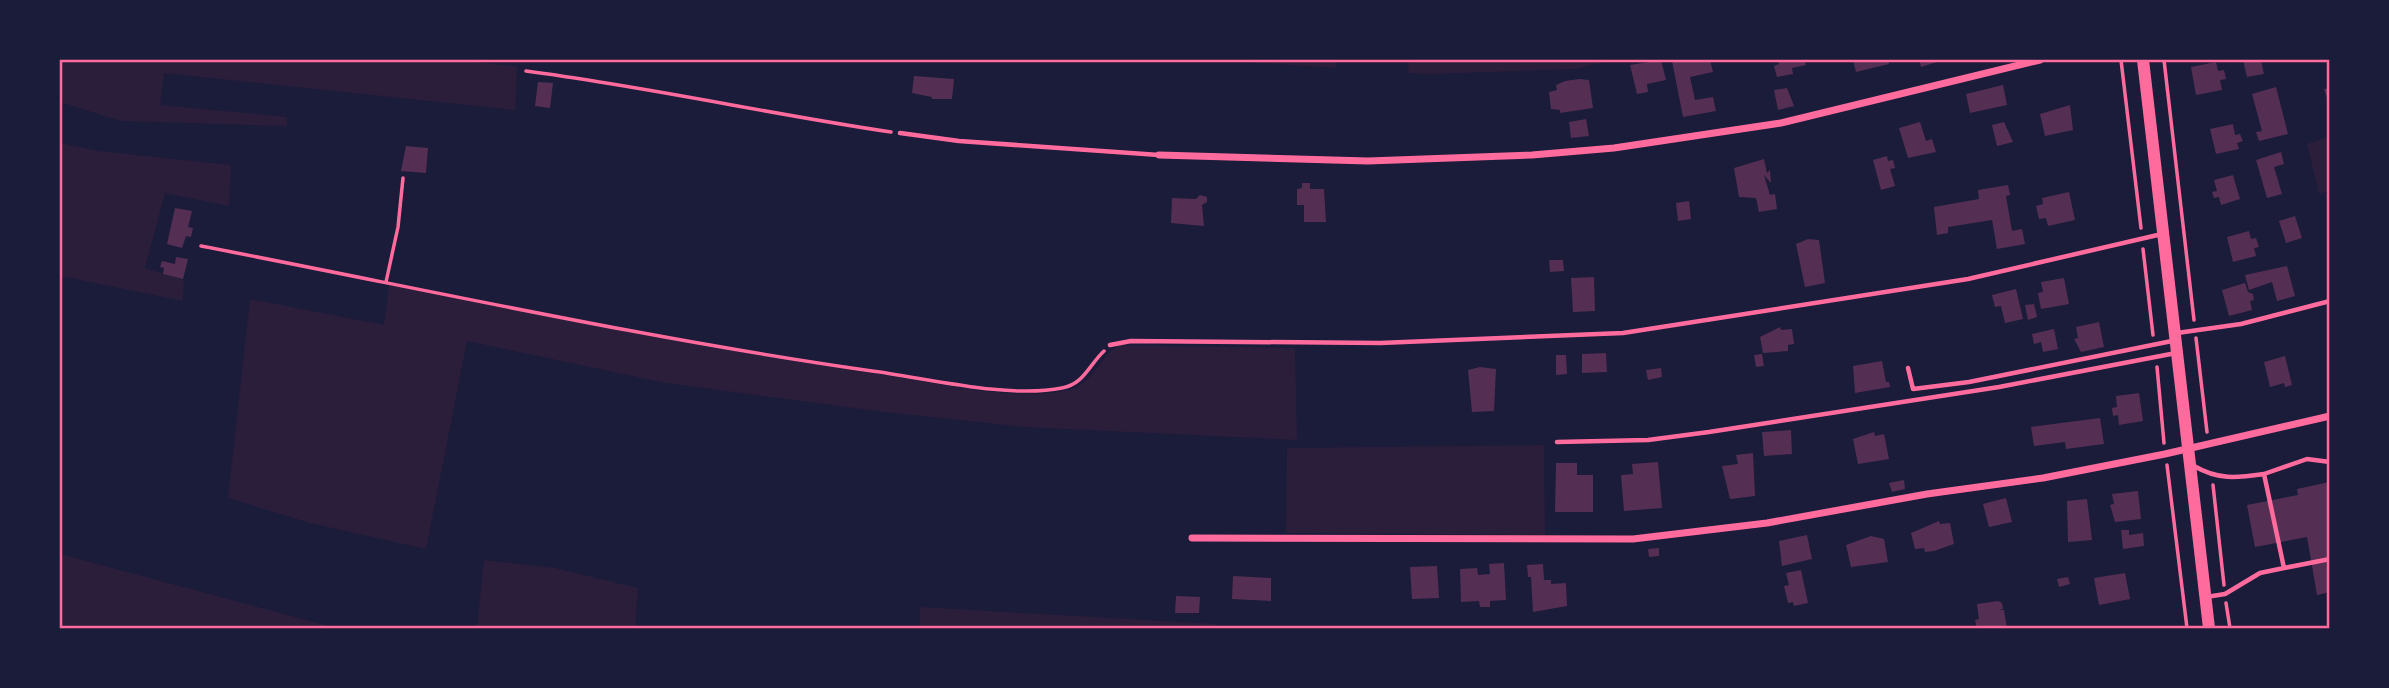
<svg xmlns="http://www.w3.org/2000/svg" width="2389" height="688" font-family="Karla,sans-serif">
	<style>
		.green { fill: #2a1e3b }
		.building { fill: #542f53 }
		.lines { fill: none; stroke-linecap: round; stroke-linejoin: round }
		.path { stroke: #ff6b9d; stroke-width: 3.5 }
		.service { stroke: #ff6b9d; stroke-width: 4.5 }
		.minor { stroke: #ff6b9d; stroke-width: 7 }
		.secondary { stroke: #ff6b9d; stroke-width: 12 }
		.neatline { fill: none; stroke: #ff6b9d; stroke-width: 2.5 }
	</style>
	<rect width="100%" height="100%" fill="#1b1b3a"/>
	<path class="green" d="M60 60H463L517 67 515 110 164 73 160 105 287 117V126L121 121 60 102Z
		M1218 60H1337L1336 68Z
		M1409 60H1613L1576 69 1430 74 1408 73Z
		M2329 137V191L2319 194 2307 144Z
		M60 143 98 151 231 165 229 206 165 193 145 268 184 280 183 301 66 277 60 280Z
		M389 285C556 317 722 351 890 376 943 384 1016 402 1069 390 1092 385 1099 357 1119 345L1295 348 1297 440 1024 427 885 412 666 383 467 341 426 549 310 523 228 498 250 299 384 325Z
		M1544 445 1545 535 1286 533 1287 448Z
		M60 554 336 628H60Z
		M484 560 555 568 638 588 635 628H477Z
		M920 607 1216 624V628H920Z"/>
	<path class="building" d="M1661 60 1666 80 1647 84 1648 92 1637 94 1630 65Z
		M1680 60H1710L1713 72 1690 77 1695 100 1713 97 1716 111 1683 117 1672 61Z
		M1778 60H1804L1806 65 1792 68 1793 74 1777 77 1774 66 1779 64Z
		M1853 60H1888L1889 64 1856 72Z
		M1919 60H1936L1937 62 1921 67Z
		M2243 60H2261L2264 74 2247 77Z
		M2216 62 2218 71 2224 70 2226 79 2220 80 2222 90 2196 95 2191 67Z
		M914 76 954 79 952 99H932V97L912 93Z
		M1579 79 1589 80 1593 108 1560 113V110L1551 109 1549 92 1557 90 1556 85 1565 81Z
		M538 82 553 83 550 108 535 106Z
		M2003 85 2007 105 1970 113 1966 94Z
		M2276 87 2288 134 2259 141 2256 132 2262 131 2252 94Z
		M1787 88 1794 106 1778 110 1774 90Z
		M2330 88V104H2329L2324 89Z
		M2070 105 2073 130 2045 136 2040 114Z
		M1586 119 1589 136 1571 138 1569 122Z
		M1920 122 1926 141 1932 139 1936 152 1908 158 1899 128Z
		M2004 122 2013 142 1997 146 1992 125Z
		M2233 124 2235 135 2240 134 2243 141 2237 143 2239 149 2216 154 2210 129Z
		M406 146 428 148 426 173 401 171Z
		M2281 152 2284 164 2274 167 2282 194 2267 198 2256 160Z
		M1887 156 1888 161 1893 160 1895 168 1890 169 1895 186 1881 190 1873 160Z
		M1764 159 1767 173 1770 170 1771 183 1764 175 1770 195 1775 194 1777 209 1759 212 1756 198 1739 197 1734 168Z
		M2233 175 2240 199 2221 205 2219 197 2214 198 2212 192 2217 191 2214 180Z
		M1302 183H1310V189H1324L1326 222H1304V205H1297V189L1302 188Z
		M2008 185 2010 195 2006 196 2012 231 2022 229 2025 244 1997 249 1992 220 1948 227V233L1937 235 1934 207 1979 199 1978 190Z
		M2069 192 2075 220 2048 226 2046 218 2039 219 2036 206 2043 204 2042 198Z
		M1200 195 1207 197V202L1202 205 1204 226 1171 223 1172 198 1196 199Z
		M1689 201 1691 219 1678 221 1676 203Z
		M175 208 192 211 188 227 193 228 191 237 186 236 182 248 167 244Z
		M2295 216 2302 238 2286 243 2279 221Z
		M2249 231 2251 239 2256 238 2259 247 2254 248 2256 256 2233 262 2227 237Z
		M1808 239 1819 240 1825 283 1805 287 1796 244Z
		M176 257 188 259 183 279 163 274 164 268 160 267 162 261 175 264Z
		M1549 260H1563L1564 271 1550 272Z
		M2287 266 2295 296 2277 301 2272 282 2249 290 2245 275Z
		M1594 277 1595 311 1573 312 1571 278Z
		M2064 278 2069 304 2041 309 2038 293 2043 292 2041 282Z
		M2245 283 2248 292 2253 294 2254 300 2250 301 2252 310 2229 316 2222 290Z
		M2016 289 2023 319 2005 323 2001 306 1995 307 1992 295Z
		M2034 304 2037 317 2028 320 2025 305Z
		M2099 322 2104 347 2081 352 2074 339 2078 338 2076 327Z
		M1780 327 1781 330 1792 329 1794 344 1788 345V351L1763 353 1760 337Z
		M2054 329 2058 349 2043 352 2041 342 2034 344 2032 334Z
		M1606 353 1607 372 1582 373V354Z
		M1762 354 1764 366 1756 367 1754 355Z
		M1556 355H1566L1567 374 1556 375Z
		M2285 356 2292 385 2285 387 2284 383 2270 387 2264 362Z
		M1882 361 1886 382H1889L1890 387 1855 393 1853 366Z
		M1480 367 1496 369 1494 411 1472 412 1468 370Z
		M1661 368 1662 377 1648 380 1646 370Z
		M2139 393 2143 421 2119 425 2118 415 2113 416 2112 408 2117 407 2116 396Z
		M2100 418 2104 444 2066 449 2065 442 2034 446 2031 427Z
		M1791 430 1792 454 1764 456 1762 432Z
		M1874 432 1875 436 1884 434 1889 459 1858 464 1853 439Z
		M1753 453 1755 496 1730 499 1722 466 1738 464 1736 455Z
		M1658 462 1662 508 1624 511 1621 475 1633 474 1632 464Z
		M1556 463H1577V475H1593V512H1555Z
		M1904 480 1905 489 1892 492 1889 483Z
		M2329 482 2330 592 2317 595 2307 537 2255 547 2247 505 2298 495 2297 489Z
		M2138 491 2141 519 2115 522 2110 505 2114 504 2112 494Z
		M2006 498 2012 522 1989 527 1983 504Z
		M2087 499 2092 540 2068 542 2067 501Z
		M1939 521 1940 524 1950 523 1954 544 1934 551 1925 552 1924 548 1915 549 1911 533Z
		M2121 530H2129V535L2143 533 2144 546 2123 549Z
		M1807 535 1812 559 1782 566 1779 541Z
		M1871 536 1884 539 1888 562 1851 567 1846 545Z
		M1659 548V556L1649 557 1648 549Z
		M1504 563 1506 600 1490 601V607H1480L1479 601 1461 602 1460 569 1477 568 1478 575 1490 574 1489 564Z
		M1543 564 1544 580H1551V584L1566 583 1567 606 1533 612 1531 577H1528L1527 565Z
		M1437 566 1439 598 1412 599 1410 567Z
		M1801 570 1808 603 1794 606 1793 602 1788 603 1784 586 1789 585 1786 573Z
		M2125 573 2130 599 2099 605 2094 578Z
		M1233 576 1271 578V601L1232 599Z
		M2068 577 2070 584 2059 587 2057 579Z
		M1176 596 1200 597 1199 613H1175Z
		M1998 601 2002 603 2003 609 1999 610H2004L2007 628H1977L1975 620 1979 619 1977 604Z"/>
	<g class="lines">
		<path class="path" d="M2121 60 2141 228
			M2164 60 2194 320
			M526 71C649 87 769 114 891 132
			M201 246C424 289 647 339 872 371 926 378 1009 399 1062 388 1084 384 1089 365 1104 351
			M2143 249 2153 335
			M386 282 398 227 403 178
			M2196 338 2207 432
			M2157 367 2164 443
			M2167 465 2187 628
			M2213 485 2224 585
			M2226 603 2230 628"/>
		<path class="service" d="M900 133 959 141 1159 155
			M2177 333 2241 324 2330 301
			M1110 345 1131 341 1380 343 1623 333 1968 279 2162 234
			M1908 368 1913 389 1969 382 2172 341
			M1557 442 1648 440 1709 432 1999 387 2176 353
			M2194 466C2218 480 2236 478 2264 474L2284 568 2260 573 2225 594 2206 597
			M2264 474 2307 459 2330 462
			M2284 568 2330 559"/>
		<path class="minor" d="M1159 155 1368 161 1532 155 1614 148 1781 123 2040 60
			M1192 538 1633 539 1767 523 1927 494 2043 478 2165 454 2330 416"/>
		<path class="secondary" d="M2143 60 2209 628"/>
	</g>
	<rect width="2389" height="688" fill="none" stroke="#1b1b3a" stroke-width="122"/>
	<rect x="61" y="61" width="2267" height="566" class="neatline"/>
</svg>
